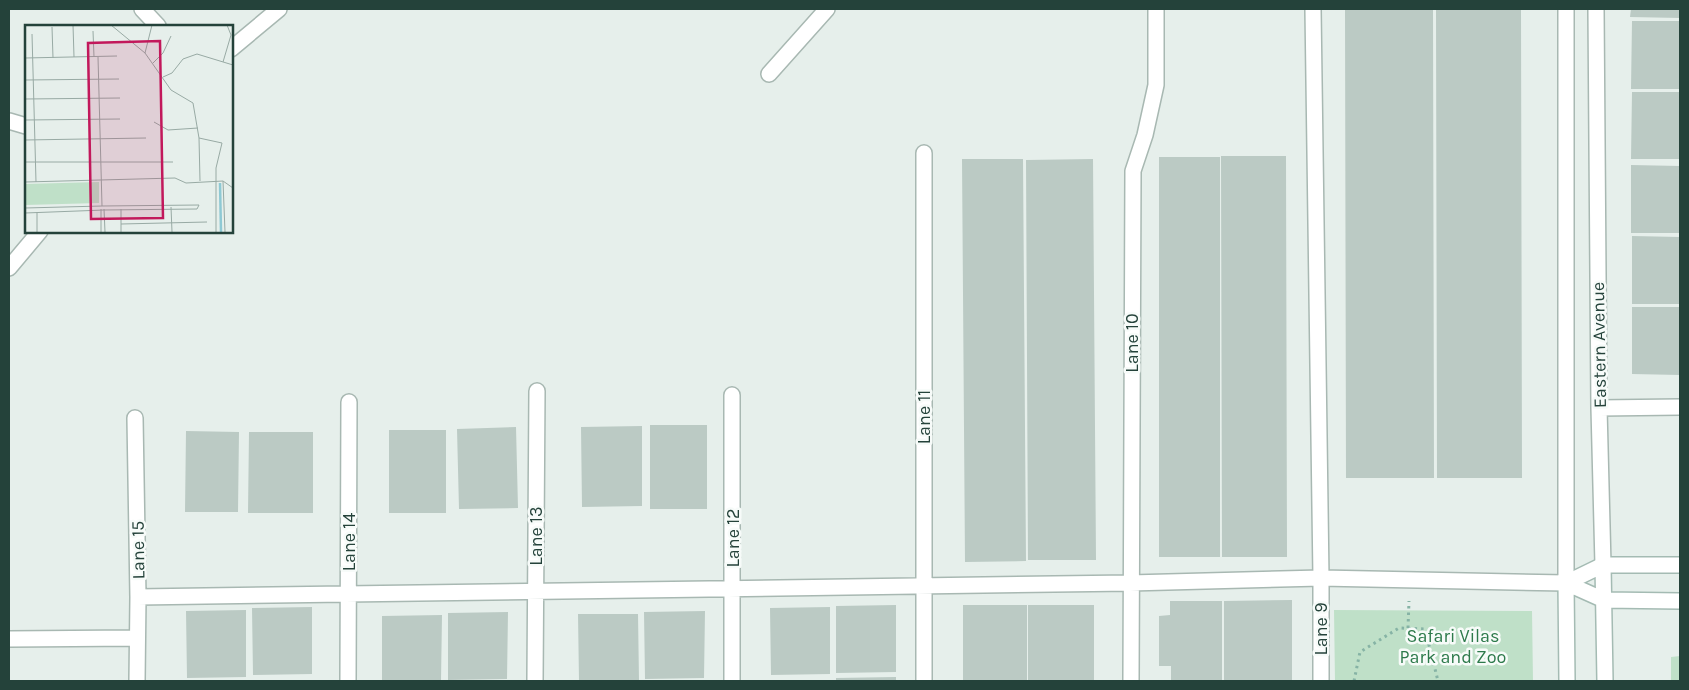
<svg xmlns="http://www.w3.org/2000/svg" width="1689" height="690" font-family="Karla,sans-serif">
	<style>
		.green { fill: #bfe0c8 }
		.building { fill: #bbcac4 }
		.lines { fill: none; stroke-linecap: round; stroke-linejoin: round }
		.street-casing { stroke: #a8b8b2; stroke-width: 18 }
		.secondary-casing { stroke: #a4bbb3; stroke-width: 18 }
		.path { stroke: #86b3a5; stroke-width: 3; stroke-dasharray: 2.5 4; stroke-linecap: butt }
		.street { stroke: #fff; stroke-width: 15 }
		.secondary { stroke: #fff; stroke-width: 15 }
		.labels { text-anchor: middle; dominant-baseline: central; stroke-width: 5; stroke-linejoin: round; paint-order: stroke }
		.street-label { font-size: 18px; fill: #24423a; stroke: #f7fbf9 }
		.park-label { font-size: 18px; fill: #2d7a4b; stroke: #f7fbf9 }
		.inset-river { fill: none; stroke: #8ec9d4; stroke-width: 2.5 }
		.inset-road { fill: none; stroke: #98aaa4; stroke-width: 1 }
		.view { fill: #c2185b; fill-opacity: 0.15; stroke: #c2185b; stroke-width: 2.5 }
		.inset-edge { fill: none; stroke: #24423a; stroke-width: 2.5 }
	</style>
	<rect width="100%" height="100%" fill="#e6efeb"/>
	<path class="green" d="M1334 610 1532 611 1533 681H1335Z
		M1680 656V681H1671V657Z"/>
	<path class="building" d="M1345 9H1433L1434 478H1346Z
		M1436 9H1521L1522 478H1437Z
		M1631 9H1680V18L1630 17Z
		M1632 21H1680V89H1631Z
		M1632 92H1680V159H1631Z
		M1221 156H1286L1287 557H1222Z
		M1159 157H1220V557H1159Z
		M962 159H1023L1026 561 965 562Z
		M1093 159 1096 560H1028L1026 160Z
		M1631 165 1680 166V233H1631Z
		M1632 236 1680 237V304H1632Z
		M1632 307H1680V375L1632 374Z
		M650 425H707V509H650Z
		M642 426V506L582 507 581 427Z
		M516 427 518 508 459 509 457 429Z
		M389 430H446V513H389Z
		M186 431 239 432 238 512H185Z
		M249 432H313V513H248Z
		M1292 600V681H1224V601Z
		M1170 601H1222V681H1171V666H1159V616L1170 615Z
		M896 605V672L836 673V606Z
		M963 605H1027V681H963Z
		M1028 605H1094V681H1028Z
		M312 607V674L253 675 252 608Z
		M830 607V674L771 675 770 608Z
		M246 610V677L187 678 186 611Z
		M705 611 704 678 645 679 644 612Z
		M508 612 507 679 448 680V613Z
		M578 614H638L639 681H579Z
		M442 615 441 681H382V616Z
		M896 677V681H836V678Z"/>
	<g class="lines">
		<g class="street-casing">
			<path id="street" d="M142 9 158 26
				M1313 9 1321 578V681
				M1596 9 1599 408 1603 565
				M231 49 279 9
				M769 74 827 9
				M9 121 26 126
				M9 268 40 231
				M732 395V681
				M1599 408 1680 407
				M135 418 138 597 137 681
				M138 597 1130 583 1321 578 1566 583V9
				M9 639 136 638
				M348 681 349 402
				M535 681 537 391
				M924 681V153
				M1131 681 1133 171 1145 135 1156 85V9"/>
		</g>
		<g class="secondary-casing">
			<path id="secondary" d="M1603 565 1605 681
				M1566 583 1603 565H1680
				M1566 583 1604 600 1680 601
				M1566 583 1567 681"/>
		</g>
		<path class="path" d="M1408 628 1409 601
			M1354 681 1360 652 1399 628 1425 629 1438 681"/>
		<use href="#street" class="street"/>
		<use href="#secondary" class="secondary"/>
	</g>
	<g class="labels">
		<g class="street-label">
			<text transform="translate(1132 343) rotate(-90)">Lane 10</text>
			<text transform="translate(1599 345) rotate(-91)">Eastern Avenue</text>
			<text transform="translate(924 417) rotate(-90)">Lane 11</text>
			<text transform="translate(536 536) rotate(-90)">Lane 13</text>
			<text transform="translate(733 538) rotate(-90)">Lane 12</text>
			<text transform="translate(349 542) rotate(-90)">Lane 14</text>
			<text transform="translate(138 550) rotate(-91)">Lane 15</text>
			<text transform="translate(1321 629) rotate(-90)">Lane 9</text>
		</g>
		<g class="park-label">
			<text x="1453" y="636">Safari Vilas<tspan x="1453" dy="21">Park and Zoo</tspan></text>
		</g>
	</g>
	<g transform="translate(25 25)">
		<rect width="208" height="208" fill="#e6efeb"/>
		<path d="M74 157V178L0 180V159Z" fill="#bfe0c8"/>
		<path class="inset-river" d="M195 158 196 207"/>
		<path class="inset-road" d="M48 0 49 32M86 0 120 28 146 65 168 78 174 113 197 118 191 143V207M27 2 28 33M68 6 69 32M7 9 11 157M120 28 127 0M73 32 77 181 174 180M0 33 92 31M198 37 206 10 202 0M128 38 138 28 146 11M138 52 147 48 158 34 172 29 208 40M0 55 94 54M0 74 95 73M0 95 95 94M129 97 143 105 173 103M174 113 175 156M0 115 121 113M0 137H148M198 156 200 207M0 157 150 153 161 158 198 156 208 163M146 182 147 207M0 183 77 181M79 184 80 207M96 184V207M79 185 172 184 174 180M12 187V207M0 188 79 185M96 199 182 197M76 207V184"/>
		<path class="view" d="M135 16 138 193 66 194 63 18Z"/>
		<rect width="208" height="208" class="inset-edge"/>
	</g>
	<rect width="1689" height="690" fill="none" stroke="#24423a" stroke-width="20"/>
</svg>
